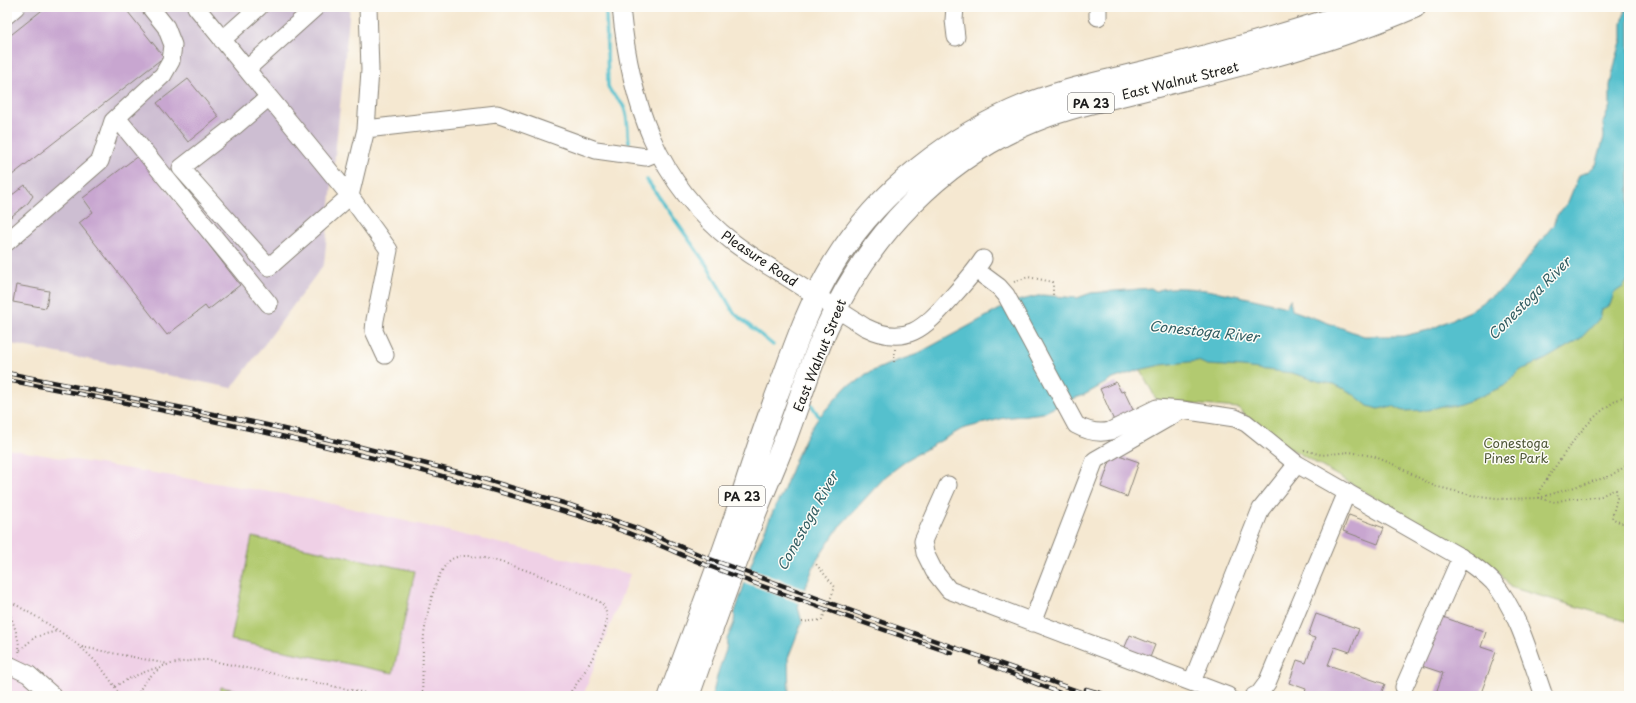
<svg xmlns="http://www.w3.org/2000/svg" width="1636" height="703" font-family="'Playpen Sans',sans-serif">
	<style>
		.built { fill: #efd0e6 }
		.industrial { fill: #cdbed2 }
		.green { fill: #b2ca6f; stroke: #677346 }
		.water { fill: #54c0cd; stroke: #386e74 }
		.pier { fill: #f5e8d1 }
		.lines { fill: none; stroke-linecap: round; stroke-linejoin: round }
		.stream { stroke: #54c0cd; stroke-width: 3.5 }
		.building { fill: #c8a6d0 }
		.minor-casing { stroke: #888276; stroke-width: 19 }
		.major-casing { stroke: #888276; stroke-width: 24 }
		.path { stroke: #888276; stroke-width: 2; stroke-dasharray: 1 3; stroke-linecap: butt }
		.minor { stroke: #fff; stroke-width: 17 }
		.major { stroke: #fff; stroke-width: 22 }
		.rail-casing { stroke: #1c1c1c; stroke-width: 4.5 }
		.rail { stroke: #fdfcf7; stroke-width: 3; stroke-dasharray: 9; stroke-linecap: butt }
		.labels { text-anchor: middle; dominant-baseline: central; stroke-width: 3; stroke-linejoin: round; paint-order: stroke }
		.shield { fill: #fdfcf7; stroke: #605f5e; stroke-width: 1 }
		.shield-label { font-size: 12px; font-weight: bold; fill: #1c1c1c }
		.street-label { font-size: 13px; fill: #1c1c1c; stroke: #fdfcf7 }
		.park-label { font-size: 13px; fill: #505939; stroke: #fdfcf7 }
		.water-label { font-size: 14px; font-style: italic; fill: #325e63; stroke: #fdfcf7 }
	</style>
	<rect width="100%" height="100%" fill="#fdfcf7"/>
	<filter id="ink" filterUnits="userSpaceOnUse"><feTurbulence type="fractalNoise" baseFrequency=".025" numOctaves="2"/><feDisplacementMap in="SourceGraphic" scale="8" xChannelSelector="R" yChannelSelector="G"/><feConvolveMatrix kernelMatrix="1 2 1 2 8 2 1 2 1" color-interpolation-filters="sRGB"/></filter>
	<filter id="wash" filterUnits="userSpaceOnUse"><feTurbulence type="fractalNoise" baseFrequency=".012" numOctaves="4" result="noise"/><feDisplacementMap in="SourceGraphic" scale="16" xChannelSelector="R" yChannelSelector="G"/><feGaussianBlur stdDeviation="0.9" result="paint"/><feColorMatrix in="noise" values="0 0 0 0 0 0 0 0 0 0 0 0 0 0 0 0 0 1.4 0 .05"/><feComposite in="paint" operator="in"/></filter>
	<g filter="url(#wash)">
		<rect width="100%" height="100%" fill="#f5e8d1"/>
		<path class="built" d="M7 449 307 498 630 574 583 696H7Z"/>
		<path class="industrial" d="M7 7H350L324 264 232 388 7 343Z"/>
		<path class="green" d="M1629 146V622L1510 587 1496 568 1264 433 1238 408 1157 401 1121 333 1486 341Z
			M252 537 415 571 393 673 231 640Z
			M221 687 264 696H219Z"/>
		<path class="water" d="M1626 7H1629V279L1623 287 1614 293 1610 305 1602 309 1600 318 1580 339 1544 360 1521 370 1504 386 1472 400 1454 406H1442L1428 410 1403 411 1393 406 1378 409 1368 406 1352 393 1334 384 1321 382 1292 373 1242 367 1207 365 1198 361 1161 365 1139 370 1113 379 1084 395 1067 401 1043 413 1004 418 962 429 910 458 886 476 839 527 815 563 798 607 802 622 788 658 789 696H712L719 669 726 650 727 639 734 623 735 612 755 553 774 509 782 494 796 458 807 435 819 417 847 386 857 382 866 374 894 362 915 355 1013 302 1042 295 1077 298 1091 293 1151 288 1156 291C1181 280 1258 300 1286 307L1290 299 1292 310 1364 336H1403L1429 330 1468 312 1506 286 1554 224 1555 218 1568 202 1579 175 1587 172 1596 165 1604 137 1603 123 1610 106V85L1616 59 1622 40V24Z"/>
		<path class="pier" d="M748 568 807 590 802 604 743 582Z"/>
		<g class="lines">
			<path class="stream" d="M604 7 606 11 608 86C611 95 617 97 622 104 629 114 627 131 629 142
				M647 180 706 264 734 313 773 345
				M809 401 821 420"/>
		</g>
		<g id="blocks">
			<path class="building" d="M46 7H124L164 57 7 179V38Z
				M188 79 219 117 188 142 157 103Z
				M139 155 240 285 208 310 205 306 167 335 79 223 93 212 83 198Z
				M25 185 33 196 28 203 7 220V199Z
				M16 285 49 291 46 308 13 302Z
				M1116 382 1121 392 1124 391 1135 414 1115 423 1100 389Z
				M1113 453 1139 462 1127 497 1101 487Z
				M1349 515 1384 528 1378 544 1343 531Z
				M1316 614 1359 629 1350 652 1335 647 1328 665 1385 684 1380 696H1304L1306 689 1289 683 1297 660 1306 663 1315 638 1308 636Z
				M1437 615 1486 632 1481 647 1496 652 1481 693 1490 696H1435L1443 673 1419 665Z
				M1130 635 1155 645 1149 660 1124 649Z"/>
		</g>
	</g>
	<g filter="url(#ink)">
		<use href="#blocks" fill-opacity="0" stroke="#888276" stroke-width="1"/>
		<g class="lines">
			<g class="minor-casing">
				<path id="minor" d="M196 7 269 97 235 126 181 168 269 267 350 196 366 129 370 70 368 7
					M621 7C630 102 656 182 734 243 750 255 768 266 785 276 812 293 838 310 865 327 907 348 925 327 952 297 963 285 974 273 983 259
					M955 7 954 20 956 37
					M1098 7V17
					M7 15 16 7
					M222 40 259 7
					M247 69 316 7
					M269 97 350 196 389 250 375 320 374 331 385 355
					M117 118 269 304
					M366 129 497 114 596 150 646 157 658 152
					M7 242 100 161 113 121 163 75 171 61 173 45 166 27 150 7
					M976 270 999 287 1006 295 1076 425C1087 431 1098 434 1110 431L1157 408 1182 410 1235 418 1246 423 1297 464 1467 561C1476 567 1485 574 1493 582 1518 610 1531 660 1544 696
					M948 485 923 541 925 553 934 571 949 590 1228 696
					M1032 623 1095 460 1182 410
					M7 664 28 674 53 696
					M1192 682 1261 509 1297 464
					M1404 687 1461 557
					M1254 696 1259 694 1267 683 1347 492"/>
			</g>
			<g class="major-casing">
				<path id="major" d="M670 696C693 633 717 572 738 509 752 464 767 420 784 376 798 337 812 299 834 263 879 190 951 135 1031 103 1073 87 1118 79 1161 68 1231 50 1300 31 1368 7
					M688 696C705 648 722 599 740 552 753 516 769 480 783 445 798 406 810 365 827 327 868 236 943 157 1036 120 1079 103 1125 95 1169 83 1252 62 1335 41 1414 7"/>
			</g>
			<path class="path" d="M1014 282 1028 277 1053 282V296
				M894 362 895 349
				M1629 394C1590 411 1568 448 1545 482L1540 489 1539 498 1555 502 1572 498H1588L1601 496 1611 491 1616 490 1617 498 1612 518 1621 523H1629
				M1304 450 1322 455 1349 452 1373 456 1395 465 1434 486 1471 495 1505 499 1539 498 1610 476 1629 464
				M7 601 13 603C58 630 94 648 120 696
				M7 609C13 620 21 643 19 655
				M802 622 822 620 835 587 815 563
				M82 647 168 664
				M20 650 35 637 57 631
				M115 686C144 670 174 660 208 660L380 696
				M138 696C141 683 152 674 162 667
				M422 696C423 676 422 655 424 635 426 617 436 568 452 559 477 544 576 590 602 603 605 609 607 613 607 620 604 641 581 681 567 696
				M826 696 835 692 848 696"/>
			<use href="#minor" class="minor"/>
			<use href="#major" class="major"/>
			<g class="rail-casing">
				<path id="rail" d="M7 373 258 423 357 446 477 477 570 505 639 529 710 559 882 622 1092 696
					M7 380C195 415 383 455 566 512 590 519 613 527 636 536 661 545 685 557 709 566 790 597 871 626 952 653
					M981 662 1068 696
					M1086 689 1109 696"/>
			</g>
			<use href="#rail" class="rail"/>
		</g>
	</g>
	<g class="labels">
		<g class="shield">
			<rect x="1068" y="93" width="46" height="20" rx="3"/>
			<rect x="719" y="486" width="46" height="20" rx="3"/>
		</g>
		<g class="shield-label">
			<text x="1091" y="103">PA 23</text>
			<text x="742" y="496">PA 23</text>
		</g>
		<g class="street-label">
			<text transform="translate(1180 80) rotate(-14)">East Walnut Street</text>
			<text transform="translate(760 258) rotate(34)">Pleasure Road</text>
			<text transform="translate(819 355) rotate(-68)">East Walnut Street</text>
		</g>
		<g class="park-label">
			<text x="1516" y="442">Conestoga<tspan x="1516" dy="15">Pines Park</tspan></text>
		</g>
		<g class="water-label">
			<text transform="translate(1529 298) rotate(-45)">Conestoga River</text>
			<text transform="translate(1204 331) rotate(6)">Conestoga River</text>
			<text transform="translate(807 521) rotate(-61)">Conestoga River</text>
		</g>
	</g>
	<rect width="1636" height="703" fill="none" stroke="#fdfcf7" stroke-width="24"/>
</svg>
